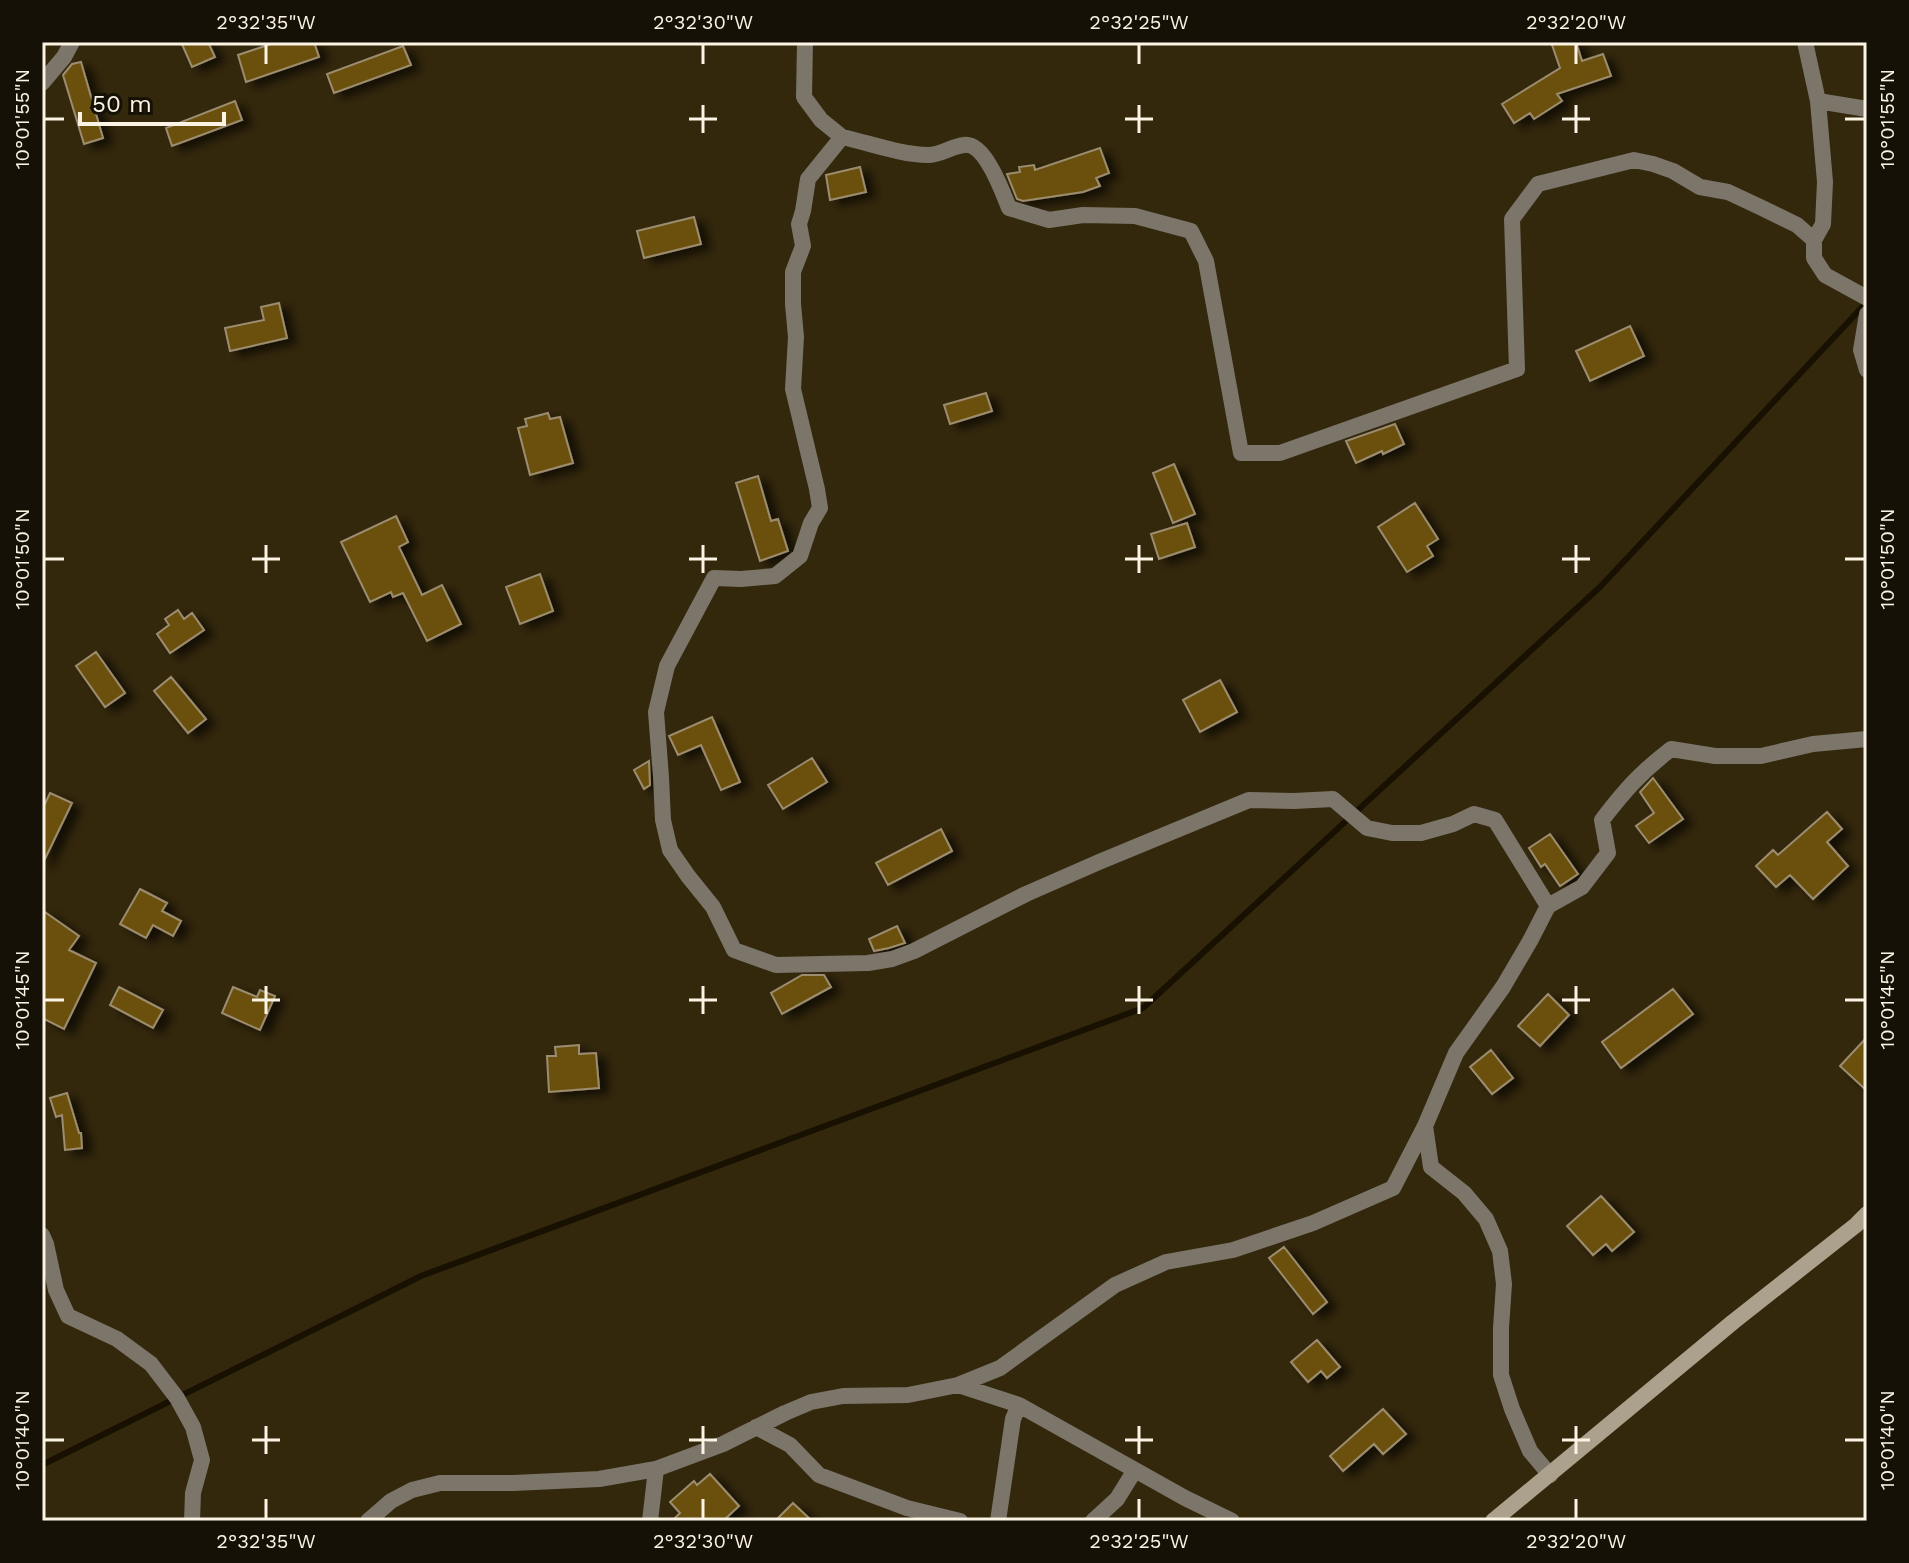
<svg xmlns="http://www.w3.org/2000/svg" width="1909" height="1563" font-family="'Work Sans',sans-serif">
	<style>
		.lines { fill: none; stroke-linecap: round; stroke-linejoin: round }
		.stream { stroke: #181001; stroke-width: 6 }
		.building { fill: #6b500c; stroke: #9c8d70; stroke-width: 2; filter: url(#shadow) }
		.street { stroke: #7c7569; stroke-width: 16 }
		.secondary { stroke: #aba18d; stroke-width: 16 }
		.ticks { fill: none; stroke: #fbf3e4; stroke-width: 3 }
		.neatline { fill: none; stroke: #fbf3e4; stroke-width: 3 }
		.ticks-label { font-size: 20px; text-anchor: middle; fill: #fbf3e4 }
	</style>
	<defs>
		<filter id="shadow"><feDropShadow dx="9" dy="5" stdDeviation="4" flood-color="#0009"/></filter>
	</defs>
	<rect width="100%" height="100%" fill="#33270c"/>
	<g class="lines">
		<path class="stream" d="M42 1465 421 1276 1143 1008 1601 586 1867 302"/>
	</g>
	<path class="building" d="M181 42H208L215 57 192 67Z
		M277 42H314L319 57 246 82 238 55Z
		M1551 42H1576L1582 61 1603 54 1611 76 1557 94 1562 101 1534 119 1530 113 1514 123 1502 104 1560 68Z
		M403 46 411 65 334 93 327 74Z
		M81 62 103 138 84 144 63 75 72 64Z
		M235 101 242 120 172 146 166 128Z
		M1100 148 1109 173 1096 178 1100 186 1083 192 1023 201 1017 199 1007 174 1020 172 1019 167 1034 165 1035 170Z
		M860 167 866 192 830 200 826 175Z
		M694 217 701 244 644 258 637 231Z
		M279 303 287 338 230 351 225 328 264 320 261 307Z
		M1630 326 1644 356 1590 381 1576 351Z
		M986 393 992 411 950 424 944 405Z
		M548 413 550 419 560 417 573 463 530 475 518 428 527 426 525 419Z
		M1395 424 1404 444 1383 454 1382 451 1356 463 1346 441Z
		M1174 464 1195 514 1173 523 1153 473Z
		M758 476 771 521 778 519 788 551 760 561 736 483Z
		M1415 503 1438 539 1427 546 1433 556 1407 572 1378 527Z
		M396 516 408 542 399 547 422 595 442 585 461 624 427 641 403 593 393 597 391 592 370 602 341 542Z
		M1187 523 1195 547 1159 559 1151 534Z
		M540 574 553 611 520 624 506 587Z
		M178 610 184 619 192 613 204 630 170 653 157 634 169 625 165 619Z
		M96 652 125 693 105 707 76 666Z
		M171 677 206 719 188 733 154 691Z
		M1220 680 1237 712 1200 732 1183 700Z
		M712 717 740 782 721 790 701 745 678 755 669 736Z
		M812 758 827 782 783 809 768 785Z
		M649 761 650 785 644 789 634 770Z
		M1653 778 1683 819 1649 843 1636 826 1654 813 1640 792Z
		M50 793 72 803 42 865V810Z
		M1827 812 1842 829 1827 842 1848 866 1813 899 1790 875 1776 887 1756 866 1773 850 1778 855Z
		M941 829 952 851 888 885 876 863Z
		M1550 834 1578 874 1560 886 1545 864 1541 867 1529 848Z
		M140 889 167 903 162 911 181 921 173 936 153 925 146 938 120 924Z
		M42 910 79 936 69 950 96 963 64 1029 42 1018Z
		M897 926 905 943 889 948 874 951 869 939Z
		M802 975H824L831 987 782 1014 771 993Z
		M119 987 163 1010 153 1028 110 1005Z
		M233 987 257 997 260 990 275 996 260 1030 222 1013Z
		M1673 989 1693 1014 1621 1068 1602 1042Z
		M1548 994 1569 1015 1540 1046 1518 1026Z
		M1867 1037V1091L1840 1066Z
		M579 1045V1054L596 1053 599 1088 549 1092 547 1056H556L555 1047Z
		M1491 1050 1513 1078 1492 1094 1470 1067Z
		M67 1093 79 1133H81L82 1148 65 1150 62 1115 56 1117 50 1098Z
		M1601 1196 1634 1232 1612 1251 1606 1244 1593 1255 1567 1226Z
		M1284 1247 1327 1302 1313 1314 1269 1258Z
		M1317 1340 1340 1367 1327 1378 1321 1371 1308 1382 1291 1362Z
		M1383 1409 1406 1434 1383 1454 1374 1444 1343 1471 1330 1456Z
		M710 1474 739 1506 723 1521H672L680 1513 670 1502 694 1481 697 1485Z
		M793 1503 812 1521H775Z"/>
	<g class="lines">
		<path class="street" d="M805 42 804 97 821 120 842 137 808 179 803 211 799 224 803 246 793 272V304L796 337 793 389 817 489 820 508 811 523 800 556 775 576 741 579 714 578 667 666 656 712 661 777 663 820 670 850 688 876 713 907 734 950 776 965 868 963 892 959 914 951 1026 894 1099 862 1249 800 1294 801 1333 799 1367 828 1392 833H1421L1453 824 1474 814 1495 820 1548 906
			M1805 42 1818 101 1825 182 1823 224 1814 240V258L1825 275 1867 298
			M42 83 64 57 72 42
			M1818 101 1867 109
			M842 137C869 143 902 155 928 155 941 155 952 146 964 145 985 142 1003 193 1009 208L1049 220 1083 215 1135 216 1191 231 1206 261 1241 453H1280L1517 369 1512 219 1538 184 1634 160 1653 164 1673 171 1700 187 1728 192 1760 207 1797 225 1814 240
			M1867 314 1861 350 1867 370
			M1425 1126 1431 1167 1464 1193 1486 1219 1500 1251 1504 1284 1501 1328V1375L1512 1409 1530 1451 1550 1475
			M42 1235 46 1244 56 1290 68 1316 117 1339 151 1364 177 1398 193 1427 202 1460 193 1493 192 1521
			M958 1385 1019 1405 1185 1498 1232 1521
			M756 1427 790 1445 819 1475 907 1508 960 1521
			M368 1521 391 1501 412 1490 440 1483H513L599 1479 656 1469 723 1444 785 1413 811 1402 843 1396 908 1395 958 1385 1000 1368 1115 1285 1166 1262 1233 1250 1313 1223 1393 1188 1425 1126 1456 1053 1503 987 1530 941 1548 906 1582 887 1608 853 1602 820C1625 790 1641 772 1671 749L1715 756H1761L1813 744 1867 739
			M650 1521 656 1469
			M998 1521 1013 1419 1019 1405
			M1093 1521 1117 1499 1135 1470"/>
		<path class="secondary" d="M1493 1521 1733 1322 1856 1225 1867 1214"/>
	</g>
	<path class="ticks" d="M266 44V64M703 44V64M1139 44V64M1576 44V64M703 105V133M1139 105V133M1576 105V133M44 119H64M689 119H717M1125 119H1153M1562 119H1590M1845 119H1865M266 545V573M703 545V573M1139 545V573M1576 545V573M44 559H64M252 559H280M689 559H717M1125 559H1153M1562 559H1590M1845 559H1865M266 986V1014M703 986V1014M1139 986V1014M1576 986V1014M44 1000H64M252 1000H280M689 1000H717M1125 1000H1153M1562 1000H1590M1845 1000H1865M266 1426V1454M703 1426V1454M1139 1426V1454M1576 1426V1454M44 1440H64M252 1440H280M689 1440H717M1125 1440H1153M1562 1440H1590M1845 1440H1865M266 1499V1519M703 1499V1519M1139 1499V1519M1576 1499V1519"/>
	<rect width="1909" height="1563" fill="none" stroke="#161106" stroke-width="88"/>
	<path d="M80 112v12h144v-12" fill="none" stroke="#fbf3e4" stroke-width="4"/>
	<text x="92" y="112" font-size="24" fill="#fbf3e4" stroke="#161106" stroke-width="6" paint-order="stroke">50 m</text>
	<rect x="44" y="44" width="1821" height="1475" class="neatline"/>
	<g class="ticks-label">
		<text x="266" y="29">2°32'35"W</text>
		<text x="703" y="29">2°32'30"W</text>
		<text x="1139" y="29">2°32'25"W</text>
		<text x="1576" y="29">2°32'20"W</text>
		<text transform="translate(22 119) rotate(-90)" y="7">10°01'55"N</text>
		<text transform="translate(1887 119) rotate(-90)" y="7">10°01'55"N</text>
		<text transform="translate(22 559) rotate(-90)" y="7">10°01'50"N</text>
		<text transform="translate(1887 559) rotate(-90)" y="7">10°01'50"N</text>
		<text transform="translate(22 1000) rotate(-90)" y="7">10°01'45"N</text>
		<text transform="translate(1887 1000) rotate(-90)" y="7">10°01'45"N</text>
		<text transform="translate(22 1440) rotate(-90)" y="7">10°01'40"N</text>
		<text transform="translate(1887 1440) rotate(-90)" y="7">10°01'40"N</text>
		<text x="266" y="1548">2°32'35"W</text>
		<text x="703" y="1548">2°32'30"W</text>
		<text x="1139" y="1548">2°32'25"W</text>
		<text x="1576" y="1548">2°32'20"W</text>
	</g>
</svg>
